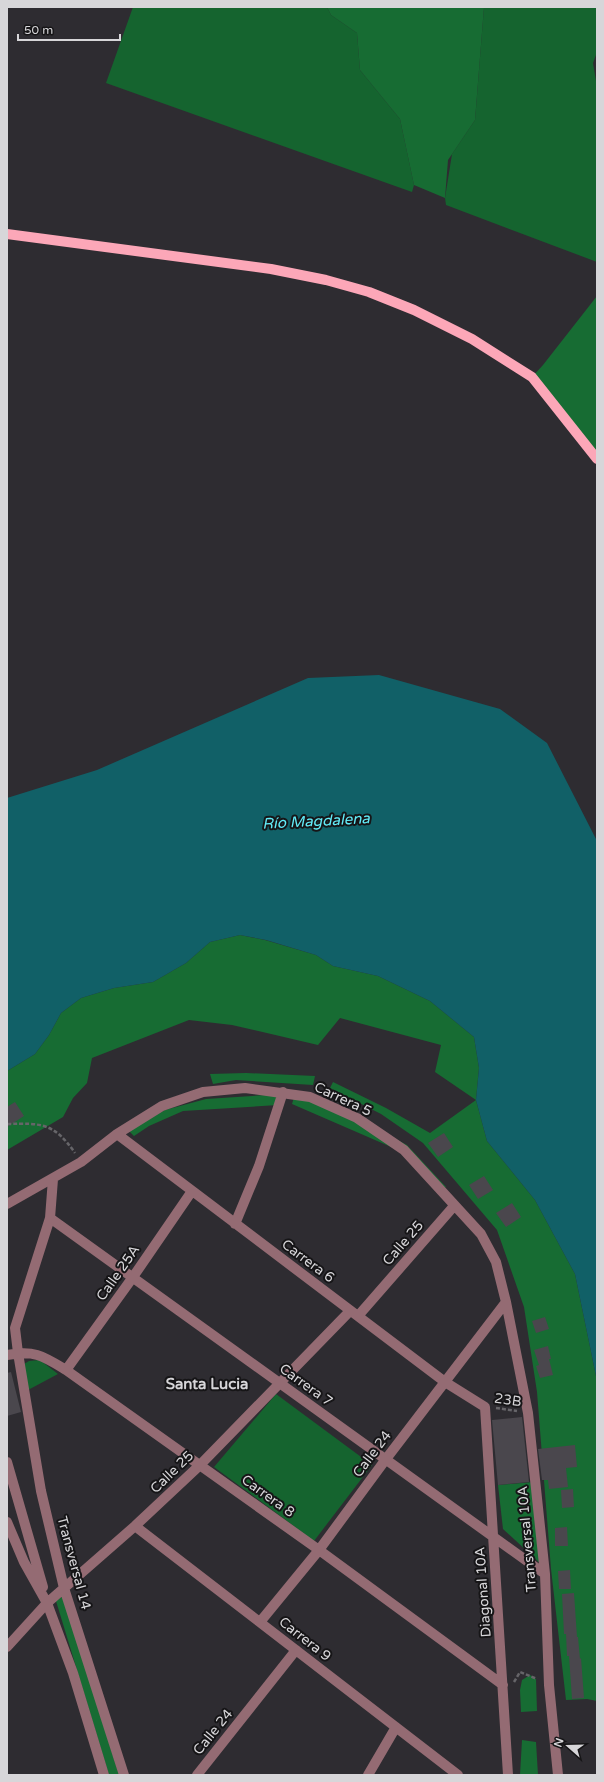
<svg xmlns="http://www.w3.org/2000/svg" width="604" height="1782" font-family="'Varela Round',sans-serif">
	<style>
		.green { fill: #15642f }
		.forest { fill: #176c33 }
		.water { fill: #116067 }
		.building { fill: #4a474d }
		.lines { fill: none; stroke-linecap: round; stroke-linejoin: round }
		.path { stroke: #666569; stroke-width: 2.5; stroke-dasharray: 4 2; stroke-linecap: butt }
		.minor { stroke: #946b73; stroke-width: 10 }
		.major { stroke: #fca7b8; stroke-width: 10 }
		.labels { text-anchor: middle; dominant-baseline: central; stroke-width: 4; stroke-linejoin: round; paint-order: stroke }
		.street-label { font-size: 14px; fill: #d7d6d9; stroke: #161517 }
		.water-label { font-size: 15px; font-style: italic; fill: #62ecf8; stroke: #161517 }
		.neighbourhood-label { font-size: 15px; font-weight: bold; fill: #d7d6d9; stroke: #161517 }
	</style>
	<rect width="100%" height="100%" fill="#2e2c31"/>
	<path class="green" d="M133 7H327L331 15 357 33 360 70 400 119 414 185 412 192 106 83Z
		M484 7H597V52L593 63 597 87V262L446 205 445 198 452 154 475 120Z
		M40 1360 58 1374 28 1390 24 1364 29 1361Z
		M276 1394 372 1465 314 1541 214 1467Z"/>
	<path class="forest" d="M327 7H484L475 120 448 160 445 198 414 185 400 119 360 70 357 33 331 15Z
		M597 296V459L532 377 543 365Z
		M240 935 265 940 316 955 333 966 378 976 430 1001 474 1037 479 1068 476 1100 487 1141 535 1200 575 1274 596 1376 597 1701 587 1699 566 1700 551 1569 537 1392 524 1307 497 1230 423 1143 381 1114 330 1088 333 1082 386 1108 430 1133 476 1100 435 1072 441 1045 340 1018 318 1045 232 1025 189 1020 92 1058 87 1083 73 1098 63 1117 7 1150V1071L35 1054 49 1035 61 1013 81 998 114 988 153 982 186 963 210 942Z
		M246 1073 315 1076 313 1085 236 1080 213 1084 210 1074Z
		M281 1094 278 1105 183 1111 149 1126 134 1136 129 1131 165 1110 206 1099Z
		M295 1094 339 1109 407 1145 446 1187 440 1191 398 1150 292 1104Z
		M533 1482 542 1565 503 1529 498 1485Z
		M63 1596 119 1775H109L56 1601Z
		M530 1675 536 1679 537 1711 521 1712 520 1690 522 1680Z
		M522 1740 536 1742 538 1775H520Z"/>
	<path class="water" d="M379 675 500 709 547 743 597 841V1425L596 1376 575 1274 535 1200 487 1141 476 1100 479 1068 474 1037 430 1001 378 976 333 966 316 955 266 940 240 935 210 942 186 963 153 982 114 988 81 998 61 1013 49 1035 35 1054 7 1071V798L97 770 308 678Z"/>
	<path class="building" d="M15 1102 24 1116 7 1127V1107Z
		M444 1133 453 1147 438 1157 428 1143Z
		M484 1176 493 1190 478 1199 469 1185Z
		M512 1203 521 1217 506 1227 496 1213Z
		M545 1317 549 1329 536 1333 532 1321Z
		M548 1346 551 1359H549L553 1375 540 1378 536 1366 539 1365 534 1350Z
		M11 1372 21 1412 7 1416V1373Z
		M522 1417 529 1482 498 1485 492 1420Z
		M575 1445 577 1467 566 1468 568 1487 549 1489 548 1480H542L538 1449Z
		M573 1489 574 1507 562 1508 561 1490Z
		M567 1527 568 1546H555V1528Z
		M570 1570 571 1589H559L558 1571Z
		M574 1593 577 1637H578L580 1659 581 1658 584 1698 572 1699 569 1656H567L566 1634H564L562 1594Z"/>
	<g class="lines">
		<path class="path" d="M7 1124C42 1123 54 1123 75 1153
			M496 1408 517 1411
			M514 1682 520 1672 537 1679"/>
		<path class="minor" d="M117 1134 445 1382 485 1407 508 1775
			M53 1179 50 1218 15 1328 18 1353 41 1491 64 1588 124 1775
			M7 1204 81 1162 117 1134 162 1106 203 1092 245 1088 310 1097 357 1118 404 1150 481 1234 496 1262 506 1302 528 1413 545 1574 549 1685 558 1775
			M50 1218 545 1574
			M235 1224 259 1166 283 1092
			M358 1316 454 1206
			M7 1355C35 1350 43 1356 66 1370L319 1550 503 1685
			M66 1370 133 1277 192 1191
			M7 1462 43 1587
			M7 1522 24 1562 47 1603 73 1673 104 1775
			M135 1526 458 1775
			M260 1622 319 1550 386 1459 506 1302
			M7 1647 47 1603 135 1526 200 1465 350 1311
			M197 1775 296 1650
			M368 1775 396 1727"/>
		<path class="major" d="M7 234 271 269 326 280 369 292 414 310 472 339 532 377 597 459"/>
	</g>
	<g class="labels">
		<g class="street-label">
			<text transform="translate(343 1099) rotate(25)">Carrera 5</text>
			<text transform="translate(403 1243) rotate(-49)">Calle 25</text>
			<text transform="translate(308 1261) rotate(37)">Carrera 6</text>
			<text transform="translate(118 1273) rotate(-55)">Calle 25A</text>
			<text transform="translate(306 1385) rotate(36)">Carrera 7</text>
			<text transform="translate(508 1400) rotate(8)">23B</text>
			<text transform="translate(372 1454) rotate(-53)">Calle 24</text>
			<text transform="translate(172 1472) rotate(-44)">Calle 25</text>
			<text transform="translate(268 1496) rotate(36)">Carrera 8</text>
			<text transform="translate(527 1539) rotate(-95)">Transversal 10A</text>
			<text transform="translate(74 1563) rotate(75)">Transversal 14</text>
			<text transform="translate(483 1592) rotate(-94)">Diagonal 10A</text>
			<text transform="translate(305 1639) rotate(38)">Carrera 9</text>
			<text transform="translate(213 1732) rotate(-51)">Calle 24</text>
		</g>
		<g class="water-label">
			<text transform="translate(316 821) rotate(-3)">Río Magdalena</text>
		</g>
		<g class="neighbourhood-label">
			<text x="207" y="1384">Santa Lucia</text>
		</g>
	</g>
	<rect width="604" height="1782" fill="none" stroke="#d7d6d9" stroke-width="16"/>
	<g transform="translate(568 1746) rotate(290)" stroke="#161517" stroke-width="3" paint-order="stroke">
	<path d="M0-3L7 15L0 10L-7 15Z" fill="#d7d6d9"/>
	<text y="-6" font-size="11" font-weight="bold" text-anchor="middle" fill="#d7d6d9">N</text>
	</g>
	<path d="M18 34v6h102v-6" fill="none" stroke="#d7d6d9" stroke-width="2"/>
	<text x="24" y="34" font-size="12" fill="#d7d6d9" stroke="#161517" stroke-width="3" paint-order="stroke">50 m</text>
</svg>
